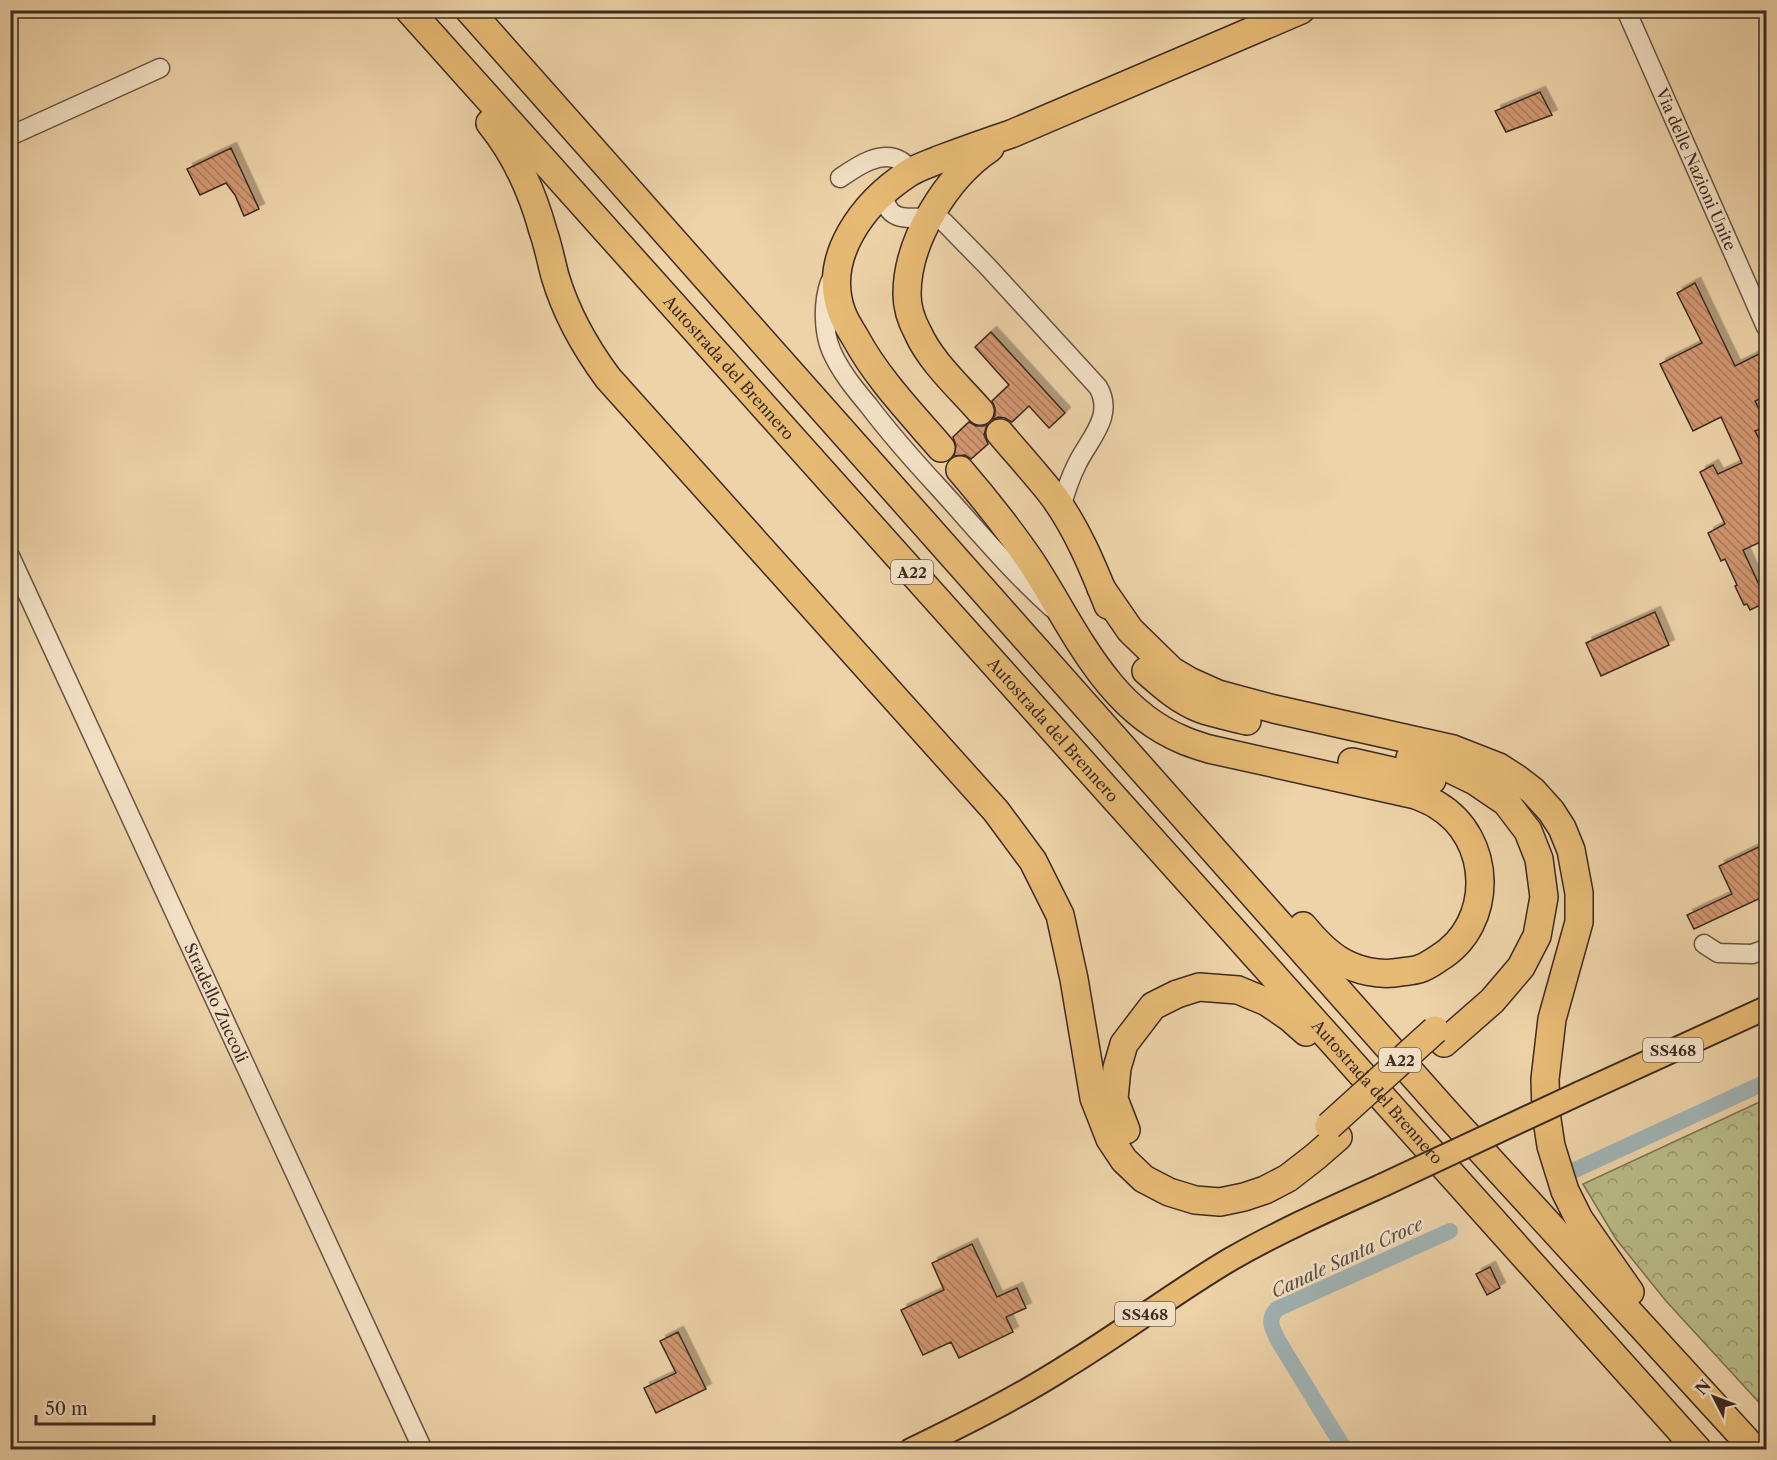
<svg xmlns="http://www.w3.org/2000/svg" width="1777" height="1460" font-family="'Libre Caslon Text',serif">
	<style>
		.forest { fill: url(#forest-crowns); stroke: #7b7354; stroke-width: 1.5 }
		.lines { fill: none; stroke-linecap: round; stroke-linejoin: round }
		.canal { stroke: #a0b4b5; stroke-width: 16 }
		.building { fill: url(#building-back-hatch); stroke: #3d2a21; stroke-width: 1.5; filter: url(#shadow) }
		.minor-casing { stroke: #695443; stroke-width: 21 }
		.major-casing { stroke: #3d2a21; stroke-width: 26 }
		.highway-casing { stroke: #3d2a21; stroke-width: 30 }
		.minor { stroke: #f4e2c7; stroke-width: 18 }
		.major { stroke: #e7ba74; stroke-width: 22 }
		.highway { stroke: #e7ba74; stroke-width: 27 }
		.major-bridge-casing { stroke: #3d2a21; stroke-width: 26; stroke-linecap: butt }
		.highway-bridge-casing { stroke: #3d2a21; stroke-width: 30; stroke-linecap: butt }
		.major-bridge { stroke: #e7ba74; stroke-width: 22 }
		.highway-bridge { stroke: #e7ba74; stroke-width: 27 }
		.labels { text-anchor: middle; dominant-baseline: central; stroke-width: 5; stroke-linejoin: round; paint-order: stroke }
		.shield { fill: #f4e2c7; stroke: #746153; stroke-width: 1.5 }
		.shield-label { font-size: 15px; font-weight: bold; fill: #3d2a21 }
		.street-label { font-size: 16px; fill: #3d2a21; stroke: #f4e2c7 }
		.water-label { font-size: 18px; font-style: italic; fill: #564c46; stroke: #f4e2c7 }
	</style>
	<defs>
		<pattern id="forest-crowns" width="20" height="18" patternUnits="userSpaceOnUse" patternTransform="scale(1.5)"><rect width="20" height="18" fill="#b9bc88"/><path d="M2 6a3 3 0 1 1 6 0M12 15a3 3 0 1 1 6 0" fill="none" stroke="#98996f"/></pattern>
		<pattern id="building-back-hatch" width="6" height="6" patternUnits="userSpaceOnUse" patternTransform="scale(1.5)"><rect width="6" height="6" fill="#d29771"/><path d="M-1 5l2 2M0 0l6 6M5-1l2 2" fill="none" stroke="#ac7b5c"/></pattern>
		<filter id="shadow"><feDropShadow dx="5.5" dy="-5.5" stdDeviation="0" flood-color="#0004"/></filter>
	</defs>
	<rect width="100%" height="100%" fill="#eed3a9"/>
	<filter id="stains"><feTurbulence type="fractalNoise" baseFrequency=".00333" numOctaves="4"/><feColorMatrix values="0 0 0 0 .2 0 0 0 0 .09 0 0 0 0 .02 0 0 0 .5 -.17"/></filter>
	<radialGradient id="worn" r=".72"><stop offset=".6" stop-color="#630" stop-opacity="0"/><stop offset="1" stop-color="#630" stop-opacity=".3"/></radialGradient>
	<path class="forest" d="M1766 1099V1410L1666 1301 1616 1239 1583 1184Z"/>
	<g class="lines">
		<path class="canal" d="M1575 1170 1766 1082
			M1345 1450 1279 1342C1273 1330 1266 1320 1277 1309L1450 1231"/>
	</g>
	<path class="building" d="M1540 92 1552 115 1506 132 1495 111Z
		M231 148 259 209 244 216 235 195 226 183 200 195 187 169Z
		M1695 283 1735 366 1767 350V395L1755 401 1767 424V426L1755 431 1767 455V539L1743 550 1767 602 1750 610 1747 604 1744 605 1735 586 1737 585 1725 559 1721 561 1708 533 1725 524 1700 472 1713 465 1718 474 1742 463 1721 417 1693 431 1660 364 1702 343 1677 293Z
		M991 332 1065 413 1049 428 1029 406 1012 422 1005 418 998 417 993 420 995 415V408L992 401 1009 385 975 347Z
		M969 422 976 426H983L987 424 984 435 988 444 971 459 965 455 954 456 956 446 953 437Z
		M1655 612 1669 645 1601 676 1586 643Z
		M1767 843V895L1694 929 1687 915 1732 894 1719 866Z
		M972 1244 997 1297 1017 1288 1026 1308 1006 1317 1013 1332 959 1358 951 1342 923 1355 901 1310 944 1290 932 1263Z
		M1490 1267 1500 1288 1487 1295 1476 1274Z
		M678 1332 706 1389 656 1413 644 1388 676 1373 660 1341Z"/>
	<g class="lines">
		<g class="minor-casing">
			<g id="minor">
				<path id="s1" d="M1626 10 1766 327"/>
				<path d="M10 136 160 68"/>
				<path d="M840 178C856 167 881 149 901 161 905 163 908 168 911 172"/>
				<path d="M884 193C886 223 908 218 931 217"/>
				<path d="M933 213 945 223 988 267 1098 387C1115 416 1089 439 1077 464 1070 478 1065 493 1061 508"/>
				<path d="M830 282C823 301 823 331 831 350 840 371 854 388 869 406 891 435 915 462 940 489 977 530 1012 572 1052 608"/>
				<path id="s2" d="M10 556 423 1450"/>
				<path d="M1704 944 1718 953 1752 954 1766 949"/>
			</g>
		</g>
		<g class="major-casing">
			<path id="major" d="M1580 1093 1766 1008
				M911 1450C964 1424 1017 1398 1067 1366 1123 1332 1175 1292 1231 1259 1280 1231 1332 1208 1383 1185"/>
		</g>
		<g class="highway-casing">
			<g id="highway">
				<path id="s3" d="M409 10 1698 1450"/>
				<path d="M469 10 1445 1111 1755 1450"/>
				<path d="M490 123C516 155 532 191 543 231 548 245 551 261 555 276 566 313 585 347 608 378L996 811 1033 861 1060 915 1074 979 1094 1098 1110 1139 1124 1160 1144 1179 1169 1192 1195 1200 1220 1202 1244 1197 1265 1190 1288 1178 1315 1157 1338 1137"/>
				<path d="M980 411C960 388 931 362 918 333 912 322 907 307 907 294 907 240 947 177 990 148"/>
				<path d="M1000 433C1017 453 1035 473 1051 493 1076 526 1093 567 1108 605"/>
				<path d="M941 448C910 412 877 378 855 337 850 329 845 321 842 313 821 257 864 202 909 173 918 167 929 164 938 160 962 151 987 142 1011 134L1301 10"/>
				<path d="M960 470C985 499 1008 528 1030 560 1073 625 1105 708 1183 740 1192 744 1200 746 1209 749L1416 795C1423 798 1431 801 1437 805 1493 838 1495 924 1439 958 1433 962 1426 967 1419 969 1413 971 1407 971 1401 972 1380 976 1357 971 1339 960 1326 952 1313 938 1303 926"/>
				<path d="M1101 588 1130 630 1172 671 1189 681 1218 694 1274 709 1453 749 1499 767 1516 778 1533 791 1551 811 1562 828 1571 850 1579 893V922L1552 1019 1545 1079 1546 1113 1551 1146 1565 1191 1579 1219 1630 1292"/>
				<path d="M1146 671C1163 686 1180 701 1201 709 1215 714 1232 717 1247 721"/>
				<path d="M1410 758 1440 764 1475 781 1506 802 1528 831 1539 859 1544 897 1537 936 1521 967 1492 1001 1444 1043"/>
				<path d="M1352 762 1432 780"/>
				<path d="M1126 1130 1114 1099 1117 1068 1124 1044 1153 1006 1177 994 1199 987 1238 990 1267 1002 1289 1017 1306 1032"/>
			</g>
		</g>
		<use href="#minor" class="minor"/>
		<use href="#major" class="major"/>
		<use href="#highway" class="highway"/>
		<g class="major-bridge-casing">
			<path id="major-bridge" d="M1383 1185 1580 1093"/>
		</g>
		<g class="highway-bridge-casing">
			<path id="highway-bridge" d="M1329 1126 1435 1030"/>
		</g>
		<use href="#major-bridge" class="major-bridge"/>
		<use href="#highway-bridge" class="highway-bridge"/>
	</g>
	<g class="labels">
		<g class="shield">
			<rect x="891" y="560" width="42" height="24" rx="4.5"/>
			<rect x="1643" y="1038" width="60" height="24" rx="4.5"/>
			<rect x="1379" y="1048" width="42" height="24" rx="4.5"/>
			<rect x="1115" y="1302" width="60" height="24" rx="4.5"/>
		</g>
		<g class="shield-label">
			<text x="912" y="572">A22</text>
			<text x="1673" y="1050">SS468</text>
			<text x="1400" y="1060">A22</text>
			<text x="1145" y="1314">SS468</text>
		</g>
		<g class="street-label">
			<text stroke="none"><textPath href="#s1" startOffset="174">Via delle Nazioni Unite</textPath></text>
			<text stroke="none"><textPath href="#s3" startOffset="480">Autostrada del Brennero</textPath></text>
			<text stroke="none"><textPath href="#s3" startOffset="966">Autostrada del Brennero</textPath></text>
			<text stroke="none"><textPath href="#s2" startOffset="492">Stradello Zuccoli</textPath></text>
			<text stroke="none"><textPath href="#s3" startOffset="1452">Autostrada del Brennero</textPath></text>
		</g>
		<g class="water-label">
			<text transform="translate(1347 1258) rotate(-25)">Canale Santa Croce</text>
		</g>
	</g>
	<rect width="1777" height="1460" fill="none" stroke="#eed3a9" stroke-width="36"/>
	<rect x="12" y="12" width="1753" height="1436" fill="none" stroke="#3d2a21" stroke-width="3"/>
	<rect x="18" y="18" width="1741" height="1424" fill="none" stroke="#3d2a21" stroke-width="1.5"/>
	<g transform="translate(1714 1397) rotate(312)" stroke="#f4e2c7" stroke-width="4.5" paint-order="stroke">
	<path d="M0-4.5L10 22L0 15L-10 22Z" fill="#3d2a21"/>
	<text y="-9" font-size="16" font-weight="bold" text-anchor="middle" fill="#3d2a21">N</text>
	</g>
	<path d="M36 1415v9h118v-9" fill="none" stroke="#3d2a21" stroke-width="3"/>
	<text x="45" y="1415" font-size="18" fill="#3d2a21" stroke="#f4e2c7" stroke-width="4.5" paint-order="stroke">50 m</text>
	<rect width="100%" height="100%" filter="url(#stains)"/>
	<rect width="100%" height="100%" fill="url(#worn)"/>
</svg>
